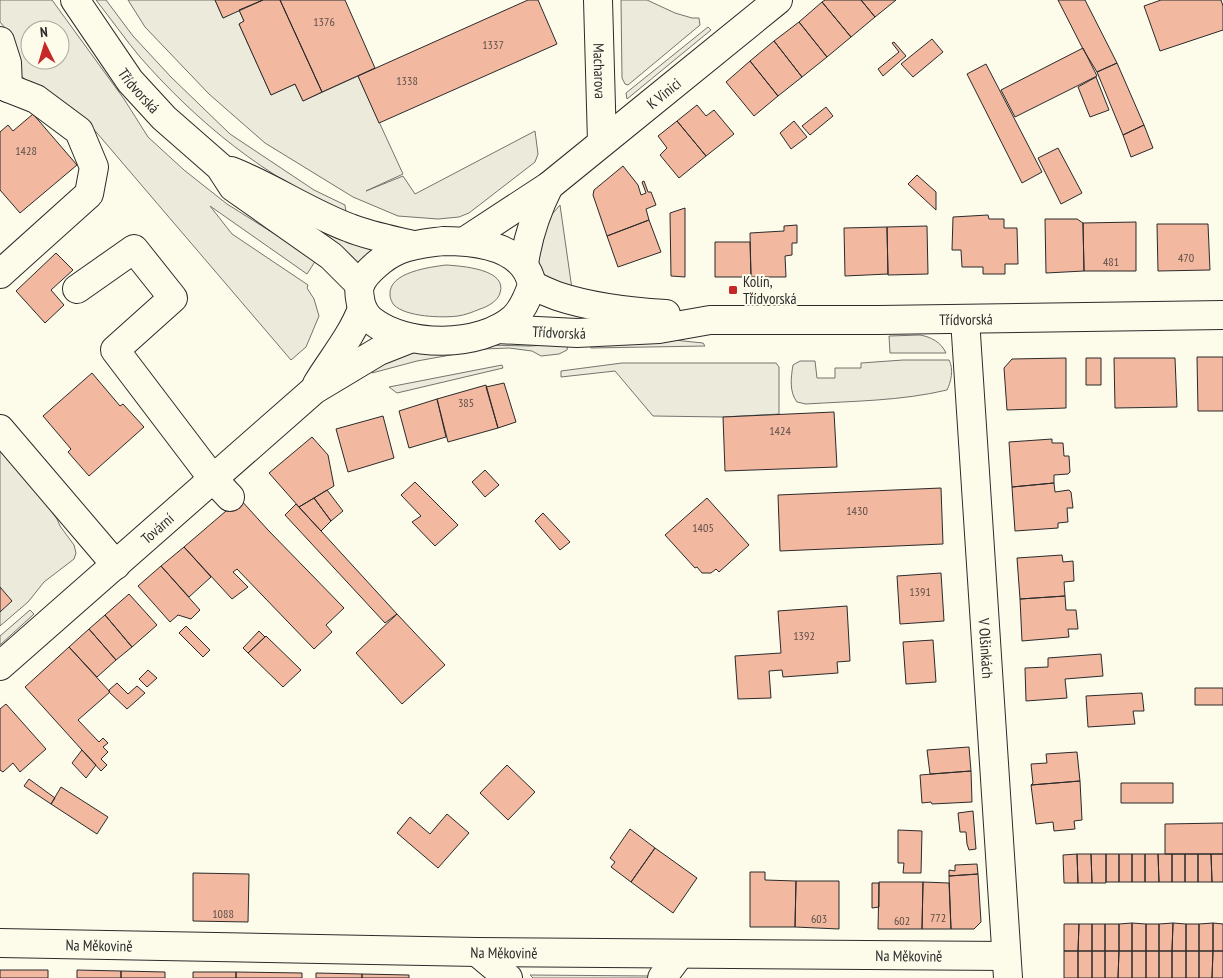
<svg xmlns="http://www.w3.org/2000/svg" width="1223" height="978" font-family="'PT Sans Narrow',sans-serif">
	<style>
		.green { fill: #ecebdb; stroke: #74746e; fill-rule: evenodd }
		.building { fill: #f2b8a0; stroke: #2b2b2b }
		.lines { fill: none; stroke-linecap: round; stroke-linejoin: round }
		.minor-casing { stroke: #2b2b2b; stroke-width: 30 }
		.major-casing { stroke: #2b2b2b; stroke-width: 30 }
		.minor { stroke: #fdfbea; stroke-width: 28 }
		.major { stroke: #fdfbea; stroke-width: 28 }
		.poi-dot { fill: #c62828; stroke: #fdfbea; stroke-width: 2 }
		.labels { text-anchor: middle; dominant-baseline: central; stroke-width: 4; stroke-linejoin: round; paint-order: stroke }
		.number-label { font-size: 12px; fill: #5d4e48 }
		.street-label { font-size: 15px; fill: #2b2b2b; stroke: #fdfbea }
		.poi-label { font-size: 15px; fill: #2b2b2b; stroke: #fdfbea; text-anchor: start }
	</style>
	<rect width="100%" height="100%" fill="#fdfbea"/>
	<path class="green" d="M0 0H52L124 99 148 137 184 170 227 204 316 260 307 274 210 206 232 234 308 285 307 288 314 299 319 316 306 347 291 360 85 119 29 83 17 72 5 28 0 22ZM30 30H60V60H30Z
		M96 0H106L133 36 171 77 230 134 314 190 345 205 346 212C266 179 197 122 140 57 125 39 111 19 96 0Z
		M128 0H215L223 18 239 10 244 21 239 24 271 95 295 84 303 101 358 76 403 174 366 191 403 176 415 194 535 131 538 154 535 162 469 213 459 217 438 219 398 216 353 197 265 143 209 94 145 27Z
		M621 0H647L675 13 692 18H699L700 25 628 85 625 84 622 78Z
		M708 27 711 30 627 99 626 93Z
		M560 205 572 289 544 276 536 260 548 219Z
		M293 212 381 249 358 267Z
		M446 265C461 266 508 269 500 293 498 301 487 307 480 309 473 312 465 315 458 316 442 318 406 317 394 305 392 303 390 298 390 295 388 272 431 267 446 265Z
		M920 335C931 337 941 342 946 353H890L889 336Z
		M664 339 703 343 705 346 591 348 586 342Z
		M568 344 567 350 559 354 541 356 532 351 509 348 484 349 417 361 372 373V368L404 354 424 351 486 345 529 346Z
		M903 360H949C954 369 951 382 947 390 901 401 853 401 806 404L797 402C789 392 791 377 793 365L800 361H815L817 378H835V368H861V363Z
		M622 363H776L779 367V414L723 417 653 416 615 371 561 377V371Z
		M502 365 503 368 397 393 389 387Z
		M0 451 45 503 57 519 60 526 74 545 76 553 74 559 44 582 28 602 0 626Z
		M30 610 34 614 0 645V636Z
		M530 975 652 976 650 978H533Z"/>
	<path class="building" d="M215 0H263L223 18Z
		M263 0H280L322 92 303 101 295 84 271 95 239 24 244 21 239 10Z
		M280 0H345L375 68 322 92Z
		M528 0H538L557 44 379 123 358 76Z
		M825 0H861L875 17 851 37 822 2Z
		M861 0H896L875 17Z
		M1058 0H1085L1117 63 1097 72 1083 49Z
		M1161 0H1221L1223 6V30L1160 51 1144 6Z
		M822 2 851 37 827 57 799 22Z
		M799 22 827 57 802 77 774 41Z
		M932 39 943 52 913 77 901 64Z
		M774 41 802 77 778 96 750 61Z
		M894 42 906 56 883 76 878 69 899 52 892 43Z
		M1083 48 1097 76 1015 117 1001 90Z
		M750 61 778 96 754 116 726 82Z
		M1117 63 1144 125 1123 135 1097 72Z
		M986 64 1042 172 1022 183 967 74Z
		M1096 77 1109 110 1090 117 1078 87Z
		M697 105 706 116 714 110 734 134 706 156 677 121Z
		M826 107 833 116 810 135 802 126Z
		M33 114 77 165 20 213 0 190V132L8 125 13 131Z
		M677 121 706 156 679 178 660 155 667 148 658 136Z
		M794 121 807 137 791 149 780 133Z
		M1144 125 1153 148 1131 157 1123 135Z
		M1058 148 1082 193 1061 204 1038 158Z
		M623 166 638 185 641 195 646 193 642 182 644 181 648 192H651L656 205 646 209 649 220 607 236 593 195 594 190Z
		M917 175 936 192V210L908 184Z
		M685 208V277L671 276 670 213Z
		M988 215 989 219H1004V228H1017L1018 264H1005V274H983V267H962L961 250H952L953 217Z
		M1045 219H1077L1083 223 1084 271 1046 273Z
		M649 220 661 252 618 267 607 236Z
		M1136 222V271H1084L1083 223Z
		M1157 224H1208L1210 270 1158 271Z
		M797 225V243H792V255L785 256 786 277H751L750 233 784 231V226Z
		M927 226 928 274 888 275 887 227Z
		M887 227 888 274 845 276 844 228Z
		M715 242H750L751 277H715Z
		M56 253 73 270 51 290 64 305 45 323 16 291Z
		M1197 357H1223V411H1198Z
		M1066 358V408L1007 410 1004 368 1012 359Z
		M1086 358H1101V385H1086Z
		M1114 358H1175L1177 407 1115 408Z
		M92 373 120 406 123 404 144 427 89 476 68 452 71 449 43 416Z
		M504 383 516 422 498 428 486 387Z
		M486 385 498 428 448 442 437 399Z
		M437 399 446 437 409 448 399 411Z
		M834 412 837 467 725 471 723 417Z
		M383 416 394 458 348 472 336 429Z
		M312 437 328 455 334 486 299 507 269 473Z
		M1052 439V443H1063L1064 456H1069L1070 472 1068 474 1054 475V483L1012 487 1009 442Z
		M485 470 499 485 485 497 472 482Z
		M415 482 458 525 435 546 412 522 421 516 401 495Z
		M1054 483 1055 492 1069 490 1071 492 1073 508H1067L1068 522 1058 523V528L1015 531 1012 487Z
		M941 488 943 544 780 551 778 495Z
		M327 490 343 511 331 521 314 498Z
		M314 498 331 521 321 531 299 507Z
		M707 498 749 545 719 572 716 569 711 573H702L697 567 695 568 665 535Z
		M240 499 268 530 344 608 326 625 332 632 314 649 237 569 233 572 248 587 232 599 184 547Z
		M296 504 321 531 397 614 385 623 285 515Z
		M543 513 570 542 560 550 535 521Z
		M184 547 211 577 189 597 161 566Z
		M1062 555 1063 562 1073 561 1074 581 1064 582 1065 596 1020 599 1017 558Z
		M161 566 200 610 191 619 178 615 170 622 138 586Z
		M941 573 944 621 900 624 897 576Z
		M0 587 12 601 0 612Z
		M129 594 157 625 132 647 105 615Z
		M1065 596 1066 610H1076L1078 629H1068L1069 637 1022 641 1020 599Z
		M847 606 850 661 837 662 838 673 783 677 782 670 769 671 771 698 738 699 735 656 781 653 778 611Z
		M397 614 445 665 402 704 356 653Z
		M105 615 132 647 116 660 89 629Z
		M186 626 210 650 203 657 179 633Z
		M89 629 116 660 97 677 69 647Z
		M259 631 265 637 248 653 243 648Z
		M266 636 301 670 283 687 248 653Z
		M933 640 936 682 906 684 903 642Z
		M69 647 110 692 78 720 99 742 103 738 108 743 103 747 108 752 101 759 107 765 101 771 25 687Z
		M1101 654 1103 676 1065 679 1067 698 1026 701 1025 668 1048 667V658Z
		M148 670 157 678 147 687 139 679Z
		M117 683 128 694 137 686 145 693 127 709 109 692V690Z
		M1195 688H1223V705H1195Z
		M1142 693 1144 711H1133L1135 724 1088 727 1086 696Z
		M6 704 46 749 20 772 13 763 3 772 0 770V709Z
		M969 747 971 771 930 774 927 750Z
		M82 750 96 765 86 778 72 763Z
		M1077 752 1080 781 1031 785 1033 783 1031 764 1047 763 1046 754Z
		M507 765 535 792 508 820 480 793Z
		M971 771 972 802 932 804 931 802 922 803 920 775Z
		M29 779 55 798 51 804 24 786Z
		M1080 781 1082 820 1074 821 1075 829 1054 831 1053 822 1036 824 1031 785Z
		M1121 783H1173V803H1121Z
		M61 787 108 817 97 834 51 804Z
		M973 811 976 849 969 850 967 844 966 832H960L958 813Z
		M447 814 469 833 438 868 397 833 410 817 430 834Z
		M1223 823V854H1165V824Z
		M630 829 655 848 631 882 611 867 615 862 610 858Z
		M898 830 922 831 921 873H903L904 863H898Z
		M655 848 697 878 673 913 631 882Z
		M1077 854 1078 883H1064L1063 855Z
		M1077 854H1091L1092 883H1078Z
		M1091 854H1106V883H1092Z
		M1106 854H1119V882H1106Z
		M1119 854H1132V882H1119Z
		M1132 854H1145V882H1132Z
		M1145 854H1158L1159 882H1145Z
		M1158 854H1172V882H1159Z
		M1172 854H1185V882H1172Z
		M1185 854H1198V882H1185Z
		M1198 854H1211L1212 882H1198Z
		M1211 854H1223V882H1212Z
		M977 864 978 874 949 876V870L955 871V865Z
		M750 872H765V880L796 881 795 927H750Z
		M193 873 249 874 248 922 193 921Z
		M978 874 981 922 974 929H951L949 876Z
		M796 881H839V929L795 927Z
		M879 882H923L922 929H878Z
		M923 882 949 883 951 929H922Z
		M872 883H879V907L872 908Z
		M1132 923 1146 924V951H1132Z
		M1132 923V951H1119V924Z
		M1173 923 1186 924V951H1172Z
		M1173 923 1172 951H1159V924Z
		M1213 923V951H1199V924Z
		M1213 923 1223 924V951H1213Z
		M1064 924H1079L1078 951H1064Z
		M1079 924H1092V951H1078Z
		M1092 924H1105V951H1092Z
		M1105 924H1119V951H1105Z
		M1146 924H1159V951H1146Z
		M1186 924H1199V951H1186Z
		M1064 951H1078V978H1064Z
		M1078 951H1092V978H1078Z
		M1092 951H1105V978H1092Z
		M1105 951H1119L1118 978H1105Z
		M1119 951H1132V978H1118Z
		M1132 951H1146V978H1132Z
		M1146 951H1159V978H1146Z
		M1159 951H1172V978H1159Z
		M1172 951H1186V978H1172Z
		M1186 951H1199V978H1186Z
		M1199 951H1213L1212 978H1199Z
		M1213 951H1223V978H1212Z
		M0 970H48V978H0Z
		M77 970 121 971V978H77Z
		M121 971 165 972V978H121Z
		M193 972H236V978H193Z
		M236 972 302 973V978H236Z
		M316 973 362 974V978H316Z
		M362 974 409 975V978H362Z"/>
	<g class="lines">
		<g class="minor-casing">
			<g id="minor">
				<path id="s1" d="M598 0 602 142"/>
				<path d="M0 41 7 63 8 88"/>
				<path id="s2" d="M465 241 549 186 778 0"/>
				<path d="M524 264C528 235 536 212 549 186"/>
				<path d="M0 274 89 194 94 167 79 131 36 99 8 88"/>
				<path d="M77 289 134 249 173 298 115 350 213 479 230 497"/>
				<path id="s3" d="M965 319 1008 978"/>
				<path d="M317 384C333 358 351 337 362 309"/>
				<path d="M0 429 116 565"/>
				<path id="s4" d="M0 666 314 390 379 351 412 338"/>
				<path id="s5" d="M0 943 477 952 1006 956"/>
				<path d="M477 952 508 978"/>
				<path d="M662 978 680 954"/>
			</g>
		</g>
		<g class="major-casing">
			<g id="major">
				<path id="s6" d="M75 0 130 81 164 118 220 167 233 187 331 256 360 285"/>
				<path d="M231 171C272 187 309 213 350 228 370 236 392 240 413 245"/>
				<path d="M443 241C476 241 525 246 532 285 528 297 523 309 514 318 480 348 406 348 371 320 366 316 363 310 361 304 360 298 358 291 360 285 365 272 386 255 399 250 413 244 428 243 443 241Z"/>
				<path d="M532 285C540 289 549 293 557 296 590 307 632 312 666 314"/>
				<path id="s7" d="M497 329 577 333 659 329 710 320H879L1223 315"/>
			</g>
		</g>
		<use href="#minor" class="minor"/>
		<use href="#major" class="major"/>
	</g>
	<rect class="poi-dot" x="728" y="285" width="10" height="10" rx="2.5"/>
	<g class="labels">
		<g class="number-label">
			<text x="324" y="21">1376</text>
			<text x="493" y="44">1337</text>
			<text x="407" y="80">1338</text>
			<text x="26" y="150">1428</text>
			<text x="1186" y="257">470</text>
			<text x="1111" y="261">481</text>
			<text x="466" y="402">385</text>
			<text x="780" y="430">1424</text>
			<text x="857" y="510">1430</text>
			<text x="703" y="527">1405</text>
			<text x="920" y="591">1391</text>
			<text x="804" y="635">1392</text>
			<text x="223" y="913">1088</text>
			<text x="938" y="917">772</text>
			<text x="819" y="918">603</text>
			<text x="902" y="920">602</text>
		</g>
		<g class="street-label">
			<text stroke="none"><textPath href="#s1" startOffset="71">Macharova</textPath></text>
			<text stroke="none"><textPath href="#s6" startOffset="111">Třídvorská</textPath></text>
			<text stroke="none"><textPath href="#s2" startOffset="248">K Vinici</textPath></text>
			<text stroke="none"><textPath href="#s7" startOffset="470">Třídvorská</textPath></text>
			<text stroke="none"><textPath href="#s7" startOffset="62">Třídvorská</textPath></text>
			<text stroke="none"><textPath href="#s4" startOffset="209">Tovární</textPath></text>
			<text stroke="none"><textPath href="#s3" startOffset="330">V Olšinkách</textPath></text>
			<text stroke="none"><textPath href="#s5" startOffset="99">Na Měkovině</textPath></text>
			<text stroke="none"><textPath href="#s5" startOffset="504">Na Měkovině</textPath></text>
			<text stroke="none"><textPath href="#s5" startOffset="909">Na Měkovině</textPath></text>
		</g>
		<g class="poi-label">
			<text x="743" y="281">Kolín,<tspan x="743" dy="17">Třídvorská</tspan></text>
		</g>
	</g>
	<g transform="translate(45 45) rotate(355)"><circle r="24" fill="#fdfbea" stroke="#a9a89e"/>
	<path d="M0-4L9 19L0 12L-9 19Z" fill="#c62828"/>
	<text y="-8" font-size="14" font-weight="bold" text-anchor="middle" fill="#2b2b2b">N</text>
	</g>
</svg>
